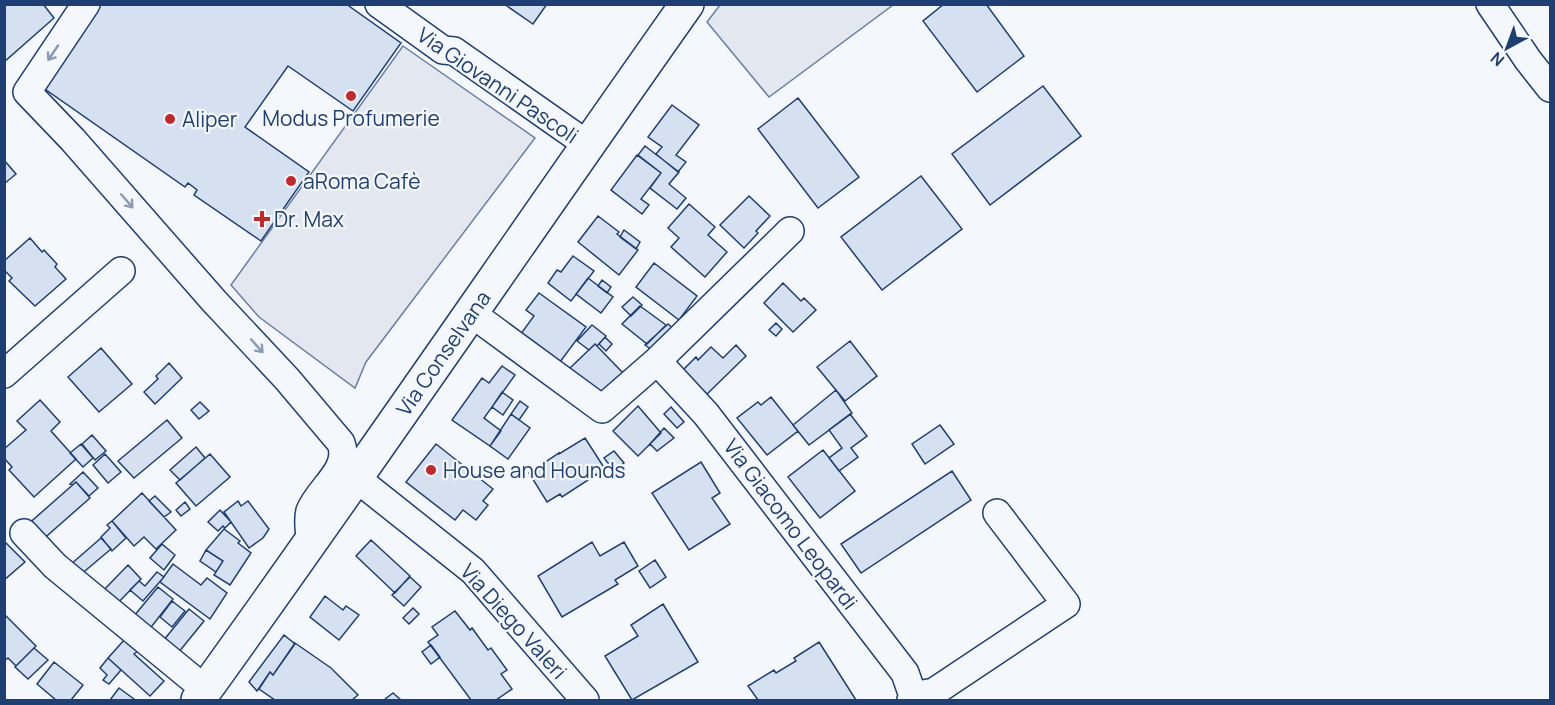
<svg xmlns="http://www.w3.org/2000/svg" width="1555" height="705" font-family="Manrope,sans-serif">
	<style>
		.parking { fill: #e3e8f0; stroke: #687fa3; stroke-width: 1.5 }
		.building { fill: #d5e0f0; stroke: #1d3f73; stroke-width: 1.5 }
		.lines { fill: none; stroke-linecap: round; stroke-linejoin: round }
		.minor-casing { stroke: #1d3f73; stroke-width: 30 }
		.major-casing { stroke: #1d3f73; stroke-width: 36 }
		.minor { stroke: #f4f7fb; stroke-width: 27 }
		.major { stroke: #f4f7fb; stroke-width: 33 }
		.oneway { stroke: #889bb7 }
		.poi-dot { fill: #c62828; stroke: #f4f7fb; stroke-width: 2 }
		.labels { text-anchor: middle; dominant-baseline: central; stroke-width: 4.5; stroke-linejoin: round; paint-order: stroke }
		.street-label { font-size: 21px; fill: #1d3f73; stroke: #f4f7fb }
		.poi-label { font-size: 21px; fill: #1d3f73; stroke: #f4f7fb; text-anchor: start }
	</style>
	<rect width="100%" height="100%" fill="#f4f7fb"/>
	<path class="parking" d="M720 5V4L893 5 769 97 707 22Z
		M403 46 535 138 366 362 355 388 259 317 231 285Z"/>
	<path class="building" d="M4 4H43L54 18 4 62Z
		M100 4H346L401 43 353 111 288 66 245 127 309 172 261 241 194 195 197 190 188 183 185 187 42 87Z
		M504 4H547L533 24Z
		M944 4H986L1024 56 977 92 923 21Z
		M1043 86 1081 136 990 205 952 154Z
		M798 98 859 177 818 208 758 129Z
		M672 105 699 125 676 155 686 162 678 172 656 154 662 147 648 137Z
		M645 146 679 172 669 184 686 198 677 209 650 188 661 173 638 155Z
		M637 155 661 173 641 199 649 205 642 214 611 190Z
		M4 160 16 174 4 184Z
		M921 176 962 229 882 290 841 237Z
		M749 196 770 216 756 231 758 233 744 248 720 225Z
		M689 204 715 227 708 235 727 252 705 277 671 247 679 238 668 228Z
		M598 216 619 232 617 234 638 250 619 275 578 242Z
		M624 230 640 242 636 249 620 237Z
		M30 238 42 252 44 250 57 264 55 267 66 279 35 306 9 281 12 278 4 270V261Z
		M573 256 594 271 571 301 548 283 557 270 561 272Z
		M654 263 697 296 679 320 636 287Z
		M588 278 613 297 601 313 576 294Z
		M602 280 611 287 607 293 598 286Z
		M783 283 801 301 804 298 816 310 793 332 764 303Z
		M539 293 586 327 560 362 520 335 534 316 526 310Z
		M633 297 642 305 631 316 622 307Z
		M640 306 666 325 647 344 622 324Z
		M776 323 782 329 776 336 769 330Z
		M668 324 676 331 655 352 645 345Z
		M592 325 606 336 597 346 595 344 589 350 577 341Z
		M605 337 612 344 606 351 599 344Z
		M850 341 877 376 845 401 817 367Z
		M595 344 623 373 598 397 570 368Z
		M736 345 746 356 705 396 681 372 696 357 698 360 711 347 723 358Z
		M101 348 132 384 99 412 68 377Z
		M169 363 182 378 155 404 144 392 158 379 156 376Z
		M502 366 515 375 484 418 501 431 490 446 452 420 482 378 489 383Z
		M836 390 852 413 809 445 793 425Z
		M502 392 513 400 503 415 492 407Z
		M771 397 798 431 767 455 737 418 758 402 761 405Z
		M40 400 60 422 51 431 76 459 34 497 9 470 12 467 4 458V449L26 430 17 421Z
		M520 401 528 407 519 420 511 414Z
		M200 402 209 411 199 419 191 410Z
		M638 406 661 433 638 456 613 431Z
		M671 407 684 422 677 428 664 414Z
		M511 414 530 428 508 459 490 446Z
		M850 414 867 436 851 448 858 457 839 471 829 458 842 448 829 430Z
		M167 420 182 438 134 478 118 461Z
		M940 425 954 444 925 464 912 444Z
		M664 428 674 438 657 451 650 444Z
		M92 435 106 451 95 460 82 444Z
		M585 438 605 469 562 497 560 494 547 502 529 473 559 453V454Z
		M81 444 93 458 83 467 70 453Z
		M436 444 493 489 483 501 488 505 476 520 463 510 455 520 406 482Z
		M196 447 205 458 180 480 170 470Z
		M823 450 855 491 820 518 788 477Z
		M614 451 624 463 614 471 604 458Z
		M105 454 121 472 108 483 93 465Z
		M210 454 230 477 196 506 176 483Z
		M701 462 720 493 712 498 730 524 689 550 652 493Z
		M952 471 971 500 861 573 841 544Z
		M83 472 98 488 89 496 76 482 72 485 70 484Z
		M76 482 90 498 40 542 26 526Z
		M142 493 176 530 156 549 144 537 134 546 112 521Z
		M155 496 171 512 164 517 149 501Z
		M238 501 241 506 248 501 269 529 263 538 249 548 224 512Z
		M185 502 190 509 181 516 176 510Z
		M220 510 231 522 225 528 223 526 218 531 208 522Z
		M112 521 126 538 112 551 101 537 110 528 107 525Z
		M224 529 240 541 238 543 251 553 230 585 214 575 223 561 206 550Z
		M101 538 111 549 79 576 70 565Z
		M371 540 410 576 395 593 356 556Z
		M4 541 25 562 4 580Z
		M592 542 600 556 624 542 638 566 615 580 618 584 562 617 538 576Z
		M162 544 175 555 164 570 150 558Z
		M206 550 223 561 216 572 200 561Z
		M655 560 666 577 650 588 639 571Z
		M173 564 201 585 207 578 227 593 210 619 160 582Z
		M128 565 141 579 113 608 99 595Z
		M157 572 164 577 143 601 130 590 139 581 145 586Z
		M410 577 421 587 404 606 392 595Z
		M158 587 173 599 145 635 129 622Z
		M325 596 343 610 346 606 359 615 339 640 310 617Z
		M172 601 185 611 172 627 160 617Z
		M663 604 698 662 632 700 605 656 638 636 631 625Z
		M413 608 419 614 409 624 403 618Z
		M189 609 204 621 174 658 159 646Z
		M455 611 470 630 472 628 488 650 491 648 507 670 501 674 512 689 496 700H471L428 642 438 635 432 627Z
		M6 616 36 646 16 666 8 658 4 661V618Z
		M284 635 295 644 273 675 270 672 257 691 249 682Z
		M125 639 138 651 134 654 164 681 150 696 108 658Z
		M819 642 856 700H758L748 686 774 670 776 673 796 661 794 658Z
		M295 643 331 668 358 695 352 700H275L259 689 270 672 273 675Z
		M431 645 440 657 431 664 422 652Z
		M34 648 48 660 28 679 15 667Z
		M108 658 121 670 109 684 103 680 107 675 100 668Z
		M54 662 83 685 71 700H56L37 684Z
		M119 688 134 699 133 700H110Z
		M393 693 401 700H384Z"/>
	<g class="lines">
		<g class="minor-casing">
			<path id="minor" d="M86 4 27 92 73 140 214 301 287 379 341 443C351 470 319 488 310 511 307 519 310 532 310 540
				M379 4 443 50 454 51 588 145
				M1490 4 1528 60 1550 88
				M471 313 602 409 657 361 706 414 905 673 913 696
				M657 361 790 231
				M4 374 121 271
				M356 478 473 571 585 700
				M24 533 55 566 206 690
				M911 700 913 696 934 692 1066 604 997 513"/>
		</g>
		<g class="major-casing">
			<path id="major" d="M198 700C364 470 523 236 687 4"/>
		</g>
		<use href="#minor" class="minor"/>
		<use href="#major" class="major"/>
	</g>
	<defs><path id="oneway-shaft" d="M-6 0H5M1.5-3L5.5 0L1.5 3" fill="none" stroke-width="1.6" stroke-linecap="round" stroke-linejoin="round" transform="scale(1.5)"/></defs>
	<g class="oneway">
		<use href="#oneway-shaft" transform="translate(53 53) rotate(124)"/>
		<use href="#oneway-shaft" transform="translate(127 201) rotate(49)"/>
		<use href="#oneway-shaft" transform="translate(257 346) rotate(48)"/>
	</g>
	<g class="poi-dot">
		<circle cx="351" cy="96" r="6"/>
		<circle cx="170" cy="119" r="6"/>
		<circle cx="291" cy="181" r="6"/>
		<path d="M259 210h6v6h6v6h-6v6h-6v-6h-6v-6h6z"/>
		<circle cx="431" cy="470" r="6"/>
	</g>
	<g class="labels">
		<g class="street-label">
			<text transform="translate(498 85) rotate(34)">Via Giovanni Pascoli</text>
			<text transform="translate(443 353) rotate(-55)">Via Conselvana</text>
			<text transform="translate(791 524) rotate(53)">Via Giacomo Leopardi</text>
			<text transform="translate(514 621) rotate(48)">Via Diego Valeri</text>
		</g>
		<g class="poi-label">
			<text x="351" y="118" text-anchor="middle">Modus Profumerie</text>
			<text x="182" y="119">Aliper</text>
			<text x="303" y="181">aRoma Cafè</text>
			<text x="274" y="219">Dr. Max</text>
			<text x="443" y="470">House and Hounds</text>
		</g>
	</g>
	<rect width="1555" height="705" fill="none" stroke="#1d3f73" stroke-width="12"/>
	<g transform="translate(1507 48) rotate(221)" stroke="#f4f7fb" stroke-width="4.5" paint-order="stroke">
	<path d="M0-4.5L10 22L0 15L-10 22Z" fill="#1d3f73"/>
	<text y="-9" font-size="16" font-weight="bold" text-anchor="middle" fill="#1d3f73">N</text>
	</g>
</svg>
